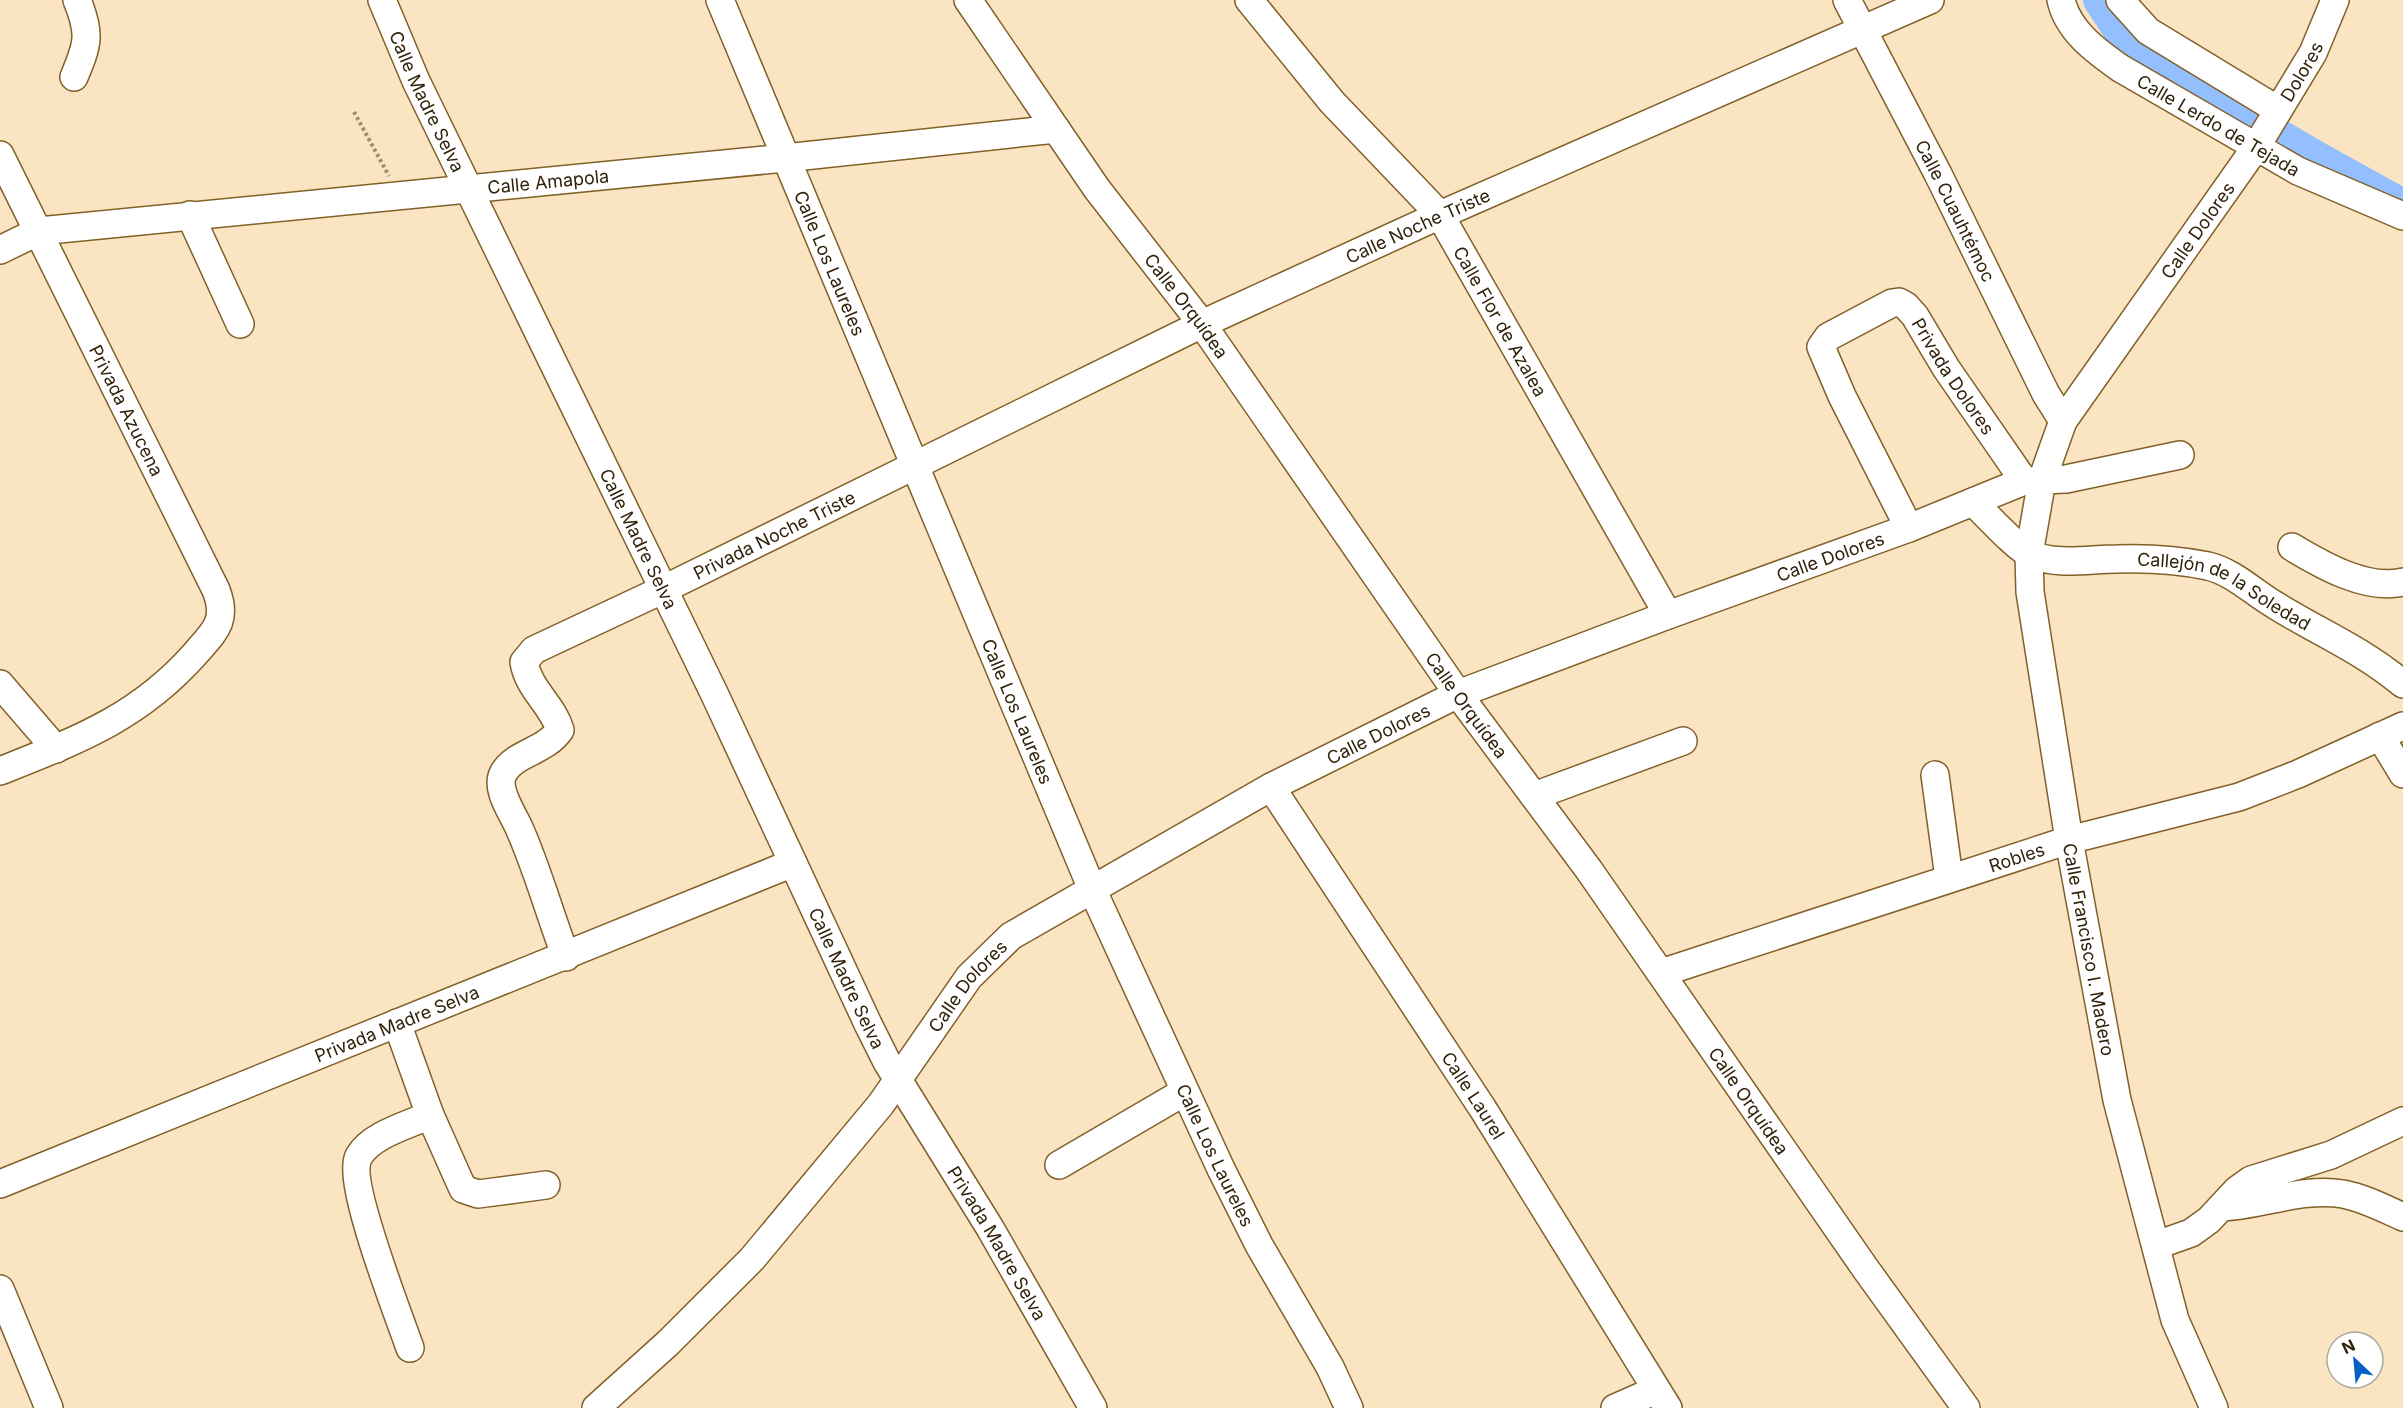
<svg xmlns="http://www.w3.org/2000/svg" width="2403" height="1408" font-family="Inter,sans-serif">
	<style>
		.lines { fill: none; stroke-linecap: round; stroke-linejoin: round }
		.river { stroke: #93bfff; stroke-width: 34 }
		.minor-casing { stroke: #826028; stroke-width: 30 }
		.path { stroke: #9e8b6e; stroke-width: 4; stroke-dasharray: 3 3; stroke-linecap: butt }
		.minor { stroke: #fff; stroke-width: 27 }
		.labels { text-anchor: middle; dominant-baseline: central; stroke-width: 5; stroke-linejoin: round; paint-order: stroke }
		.street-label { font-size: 18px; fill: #30220b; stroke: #fff }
	</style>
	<rect width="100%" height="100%" fill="#fbe4c2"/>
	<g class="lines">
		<path class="river" d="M2100 0 2133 50 2318 159 2403 206"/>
		<g class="minor-casing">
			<g id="minor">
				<path id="s1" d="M382 0 416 81 714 693 868 1024 887 1062 990 1228 1093 1408"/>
				<path id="s2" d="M720 0 1092 889 1221 1169 1259 1245 1330 1367 1349 1408"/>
				<path id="s3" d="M968 0 1097 189 1202 324 1458 694 1589 870 1865 1268 1966 1408"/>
				<path id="s4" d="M1249 0 1332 102 1440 215 1668 615"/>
				<path id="s5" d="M1847 0 1938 174 2046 394 2063 421"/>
				<path id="s6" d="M2061 0C2068 31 2096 51 2120 68L2298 171 2403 216"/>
				<path d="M2120 0 2148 31 2278 110"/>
				<path d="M74 77C88 44 91 34 77 0"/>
				<path id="s7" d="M0 155 216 590C228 621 215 631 195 654 138 718 78 740 0 771"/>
				<path d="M190 215 240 324"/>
				<path id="s8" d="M0 250 39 231 785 158 1056 129"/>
				<path id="s9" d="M2180 455 2066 479 2042 480 2029 554 2030 592 2069 840 2117 1100 2175 1320 2214 1408"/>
				<path id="s10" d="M1973 502C1987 515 2015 547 2030 554 2056 566 2089 559 2117 559 2146 558 2179 560 2208 566 2233 572 2253 592 2275 605 2320 633 2361 649 2403 684"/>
				<path id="s11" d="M1909 528 1842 396 1821 347 1828 337 1892 303 1899 302 1906 306 1915 316 1946 368 2024 481"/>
				<path d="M2292 547C2322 565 2367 591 2403 582"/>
				<path d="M0 684 56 749"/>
				<path d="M2380 736 2403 774"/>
				<path d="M1935 775 1949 878"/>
				<path id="s12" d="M1271 787 1483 1109 1668 1408"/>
				<path d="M1534 796 1683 741"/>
				<path id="s13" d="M566 957C550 915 538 871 520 830 514 815 495 790 503 774 513 753 545 752 560 730 553 705 528 689 524 662L534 650 662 590 1202 324 1440 215 1930 0"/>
				<path id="s14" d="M1661 973 2069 840 2239 797 2298 774 2403 726"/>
				<path d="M397 1023 430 1115 463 1189 478 1194 546 1185"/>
				<path d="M1059 1165 1184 1092"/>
				<path id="s15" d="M0 1184 793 863"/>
				<path d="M2223 1207C2262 1205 2304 1187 2343 1194 2364 1198 2383 1208 2403 1217"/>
				<path d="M2157 1245 2191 1233 2209 1220 2237 1190 2251 1180 2331 1155 2403 1121"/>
				<path d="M0 1289 49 1408"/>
				<path d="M410 1348C399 1316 345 1180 359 1156 372 1134 409 1125 430 1115"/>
				<path id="s16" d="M596 1408 668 1343 752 1259 881 1104 969 977 1011 936 1271 787 1458 694 1668 615 1909 528 2024 481 2042 480 2063 421 2256 147 2313 53 2335 0"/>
				<path d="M1615 1408 1656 1390"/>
			</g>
		</g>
		<path class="path" d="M354 112 389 176"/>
		<use href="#minor" class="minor"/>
	</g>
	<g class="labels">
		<g class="street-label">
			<text stroke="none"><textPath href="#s16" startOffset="2248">Dolores</textPath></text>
			<text stroke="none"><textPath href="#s1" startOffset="111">Calle Madre Selva</textPath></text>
			<text stroke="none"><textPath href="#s6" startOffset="206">Calle Lerdo de Tejada</textPath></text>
			<text stroke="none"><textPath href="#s8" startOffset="555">Calle Amapola</textPath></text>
			<text stroke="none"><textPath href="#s5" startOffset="237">Calle Cuauhtémoc</textPath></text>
			<text stroke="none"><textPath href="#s13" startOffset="1342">Calle Noche Triste</textPath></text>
			<text stroke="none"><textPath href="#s16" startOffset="2058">Calle Dolores</textPath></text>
			<text stroke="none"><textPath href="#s2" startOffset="285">Calle Los Laureles</textPath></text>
			<text stroke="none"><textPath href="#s3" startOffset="376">Calle Orquídea</textPath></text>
			<text stroke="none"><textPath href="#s4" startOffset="410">Calle Flor de Azalea</textPath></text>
			<text stroke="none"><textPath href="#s11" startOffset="386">Privada Dolores</textPath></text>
			<text stroke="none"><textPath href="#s7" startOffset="285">Privada Azucena</textPath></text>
			<text stroke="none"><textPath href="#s13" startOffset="628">Privada Noche Triste</textPath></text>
			<text stroke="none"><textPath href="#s1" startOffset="597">Calle Madre Selva</textPath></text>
			<text stroke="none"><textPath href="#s16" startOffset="1536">Calle Dolores</textPath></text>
			<text stroke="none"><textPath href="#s10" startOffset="280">Callejón de la Soledad</textPath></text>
			<text stroke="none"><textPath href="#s3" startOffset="864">Calle Orquídea</textPath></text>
			<text stroke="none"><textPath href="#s2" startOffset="771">Calle Los Laureles</textPath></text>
			<text stroke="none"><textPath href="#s16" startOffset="1050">Calle Dolores</textPath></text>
			<text stroke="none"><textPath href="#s14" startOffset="374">Robles</textPath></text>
			<text stroke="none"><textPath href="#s9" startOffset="616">Calle Francisco I. Madero</textPath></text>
			<text stroke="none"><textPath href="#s1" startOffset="1083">Calle Madre Selva</textPath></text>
			<text stroke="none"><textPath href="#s16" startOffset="564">Calle Dolores</textPath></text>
			<text stroke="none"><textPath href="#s15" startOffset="428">Privada Madre Selva</textPath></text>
			<text stroke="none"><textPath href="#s12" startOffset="369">Calle Laurel</textPath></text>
			<text stroke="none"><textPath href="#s3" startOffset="1350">Calle Orquídea</textPath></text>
			<text stroke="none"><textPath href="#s2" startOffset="1257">Calle Los Laureles</textPath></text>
			<text stroke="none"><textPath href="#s1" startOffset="1388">Privada Madre Selva</textPath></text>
		</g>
	</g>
	<g transform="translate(2355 1360) rotate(334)"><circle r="28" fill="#ffffff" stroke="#aca79d" stroke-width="1.5"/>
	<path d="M0-4.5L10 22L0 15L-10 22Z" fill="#0460c9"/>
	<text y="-9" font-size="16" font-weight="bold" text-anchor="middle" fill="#30220b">N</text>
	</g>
</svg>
